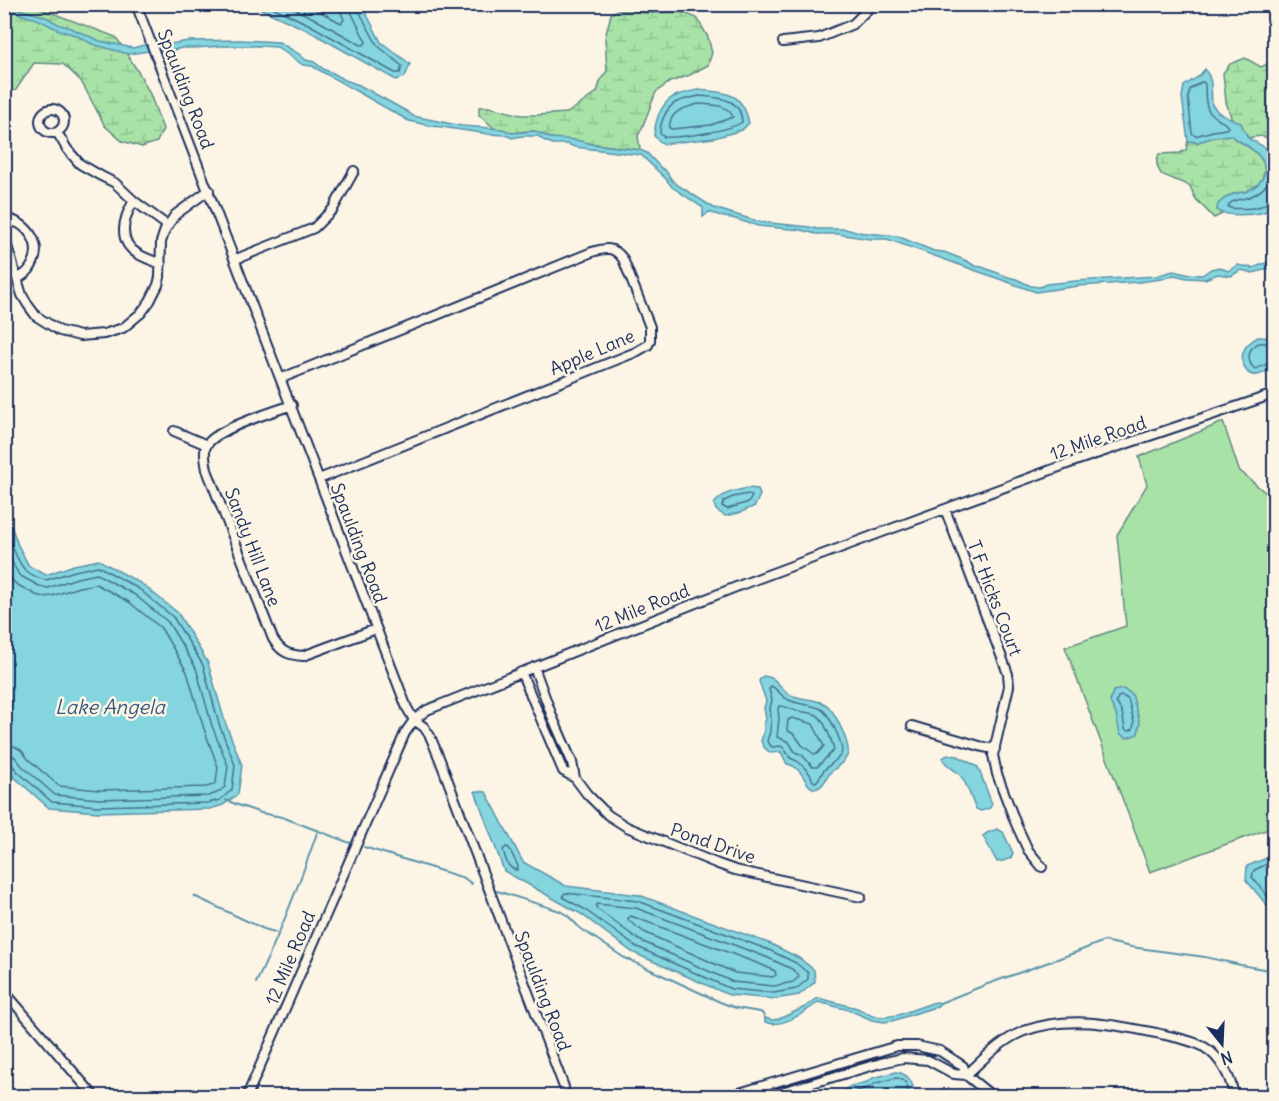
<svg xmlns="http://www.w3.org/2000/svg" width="1279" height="1101" font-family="Delius,sans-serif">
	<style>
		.grass { fill: #a8e2a7; stroke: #628882; stroke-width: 1.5 }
		.wetland { fill: url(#wetland-marsh); stroke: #628882; stroke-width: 1.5 }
		.water { fill: #84d5de; stroke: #5a93ab; stroke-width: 1.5 }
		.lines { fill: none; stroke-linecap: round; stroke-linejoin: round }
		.shore { stroke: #457191; stroke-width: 1.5 }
		.stream { stroke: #5a93ab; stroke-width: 2 }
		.minor-casing { stroke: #1b2f5e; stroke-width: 12 }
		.minor { stroke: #fcf5e5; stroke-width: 8 }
		.labels { text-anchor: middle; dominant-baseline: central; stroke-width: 5; stroke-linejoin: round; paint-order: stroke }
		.street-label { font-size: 18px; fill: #1b2f5e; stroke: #fcf5e5 }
		.water-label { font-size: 20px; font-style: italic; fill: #35587e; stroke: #fcf5e5 }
	</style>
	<defs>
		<pattern id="wetland-marsh" width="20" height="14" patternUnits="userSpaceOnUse" patternTransform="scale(1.5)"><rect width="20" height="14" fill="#a8e2a7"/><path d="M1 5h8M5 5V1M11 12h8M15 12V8" fill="none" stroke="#90c292"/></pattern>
	</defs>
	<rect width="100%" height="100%" fill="#fcf5e5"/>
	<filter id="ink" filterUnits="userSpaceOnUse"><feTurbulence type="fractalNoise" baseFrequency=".0167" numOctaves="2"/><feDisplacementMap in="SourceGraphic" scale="12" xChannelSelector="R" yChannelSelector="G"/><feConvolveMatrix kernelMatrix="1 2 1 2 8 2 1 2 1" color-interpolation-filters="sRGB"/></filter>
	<g filter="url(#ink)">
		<path class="grass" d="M1223 422 1239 470 1274 500V827L1150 872 1065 647 1126 626 1117 535 1147 485 1139 457Z"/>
		<path class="wetland" d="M5 5H31L116 37 139 73 150 94 163 129 157 142 142 147 122 141 105 126 81 81 63 64 34 63 16 90 5 94V85L7 84 11 63 5 59Z
			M617 10H634L643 13 682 12 697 18 708 37 712 53 708 65 690 75 670 82 656 92 642 128 638 136 640 150 550 138C544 135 536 130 528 131 523 131 518 133 513 133 506 133 502 129 495 129L479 115V107H489L521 115H537L567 113 585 101 597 92 601 79 607 71 605 38 611 14Z
			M1245 58 1261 67 1274 61V143C1266 135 1259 135 1248 138L1241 124 1232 120 1226 102 1223 73 1230 64Z
			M1231 135C1238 142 1247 145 1254 151 1271 166 1267 182 1247 191 1242 193 1234 193 1229 196 1224 199 1220 206 1217 210L1222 214 1214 218 1195 198 1190 186 1161 174C1157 167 1155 162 1159 154L1180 153 1186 150 1188 141 1198 142 1214 137Z"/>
		<path class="water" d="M5 5 46 17 60 25 68 27 100 41 133 48 144 45 170 44 189 41 240 40 279 42 299 54 306 60 314 62 325 70 333 73 345 80 359 85 406 111 413 116 462 126 503 129 512 133 535 131 550 138 576 140 592 144 640 150 647 153 660 167 666 171 671 179 676 184 714 208 760 222 810 227 817 229H845L857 232 897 236 934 251 944 252 967 261 975 266 982 267 1008 277 1016 279 1031 286 1040 287 1046 284 1076 281 1156 276 1173 271 1186 274 1202 275 1211 269 1219 267 1228 271 1238 265 1253 268 1268 262 1274 263V267L1253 273 1241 270 1231 276 1218 274 1205 279 1187 278 1174 275 1162 279 1139 282 1078 286 1036 292 887 239H870L838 234H816L801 230 758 226 732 218 724 217 709 212 703 217V208L672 187 666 179 641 155 575 147 567 144H553L545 141 538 136H522L512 138 506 135 488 134 442 127 431 126 409 121 312 66 303 65 277 47 260 46H221L196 48H182L169 51H149L128 54 92 44 76 35 61 31 37 19 19 14 5 7Z
			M252 5H359L363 7 381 42 410 64 405 77 396 80 307 30Z
			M1205 69 1209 76 1211 83 1212 105 1219 113 1241 123 1248 138 1266 148 1274 158V202C1272 205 1268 210 1264 212 1254 215 1225 217 1217 210L1218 204C1221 201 1225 198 1229 196 1235 193 1242 193 1247 191 1267 182 1271 165 1254 151 1247 145 1238 141 1231 135L1214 137 1198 142 1188 141 1182 97 1184 86 1199 76Z
			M698 90C727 93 742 91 749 123L742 130 714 138 663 144 654 136C655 123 659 108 670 99 676 94 690 92 698 90Z
			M1258 337 1274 338V367C1269 370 1263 374 1257 375 1244 377 1240 359 1244 350 1247 343 1253 340 1258 337Z
			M748 488 758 489 760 495 755 506 739 513 725 516 716 510 714 504C723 492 734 491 748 488Z
			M5 512 7 514 18 545 29 566 46 575 74 565 99 560 142 584 178 613 208 663 225 722 242 765 238 794 223 805 210 809 98 812 49 808 12 775 4 763Z
			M763 676C778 677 778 687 789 694 799 700 814 698 825 704 834 709 850 743 848 754 846 761 838 766 832 771 826 776 823 791 813 788 805 787 804 767 787 764L781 752 770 753 763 746 761 741 764 731V724L766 719 764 708 766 701 759 681Z
			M1123 689 1132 694 1140 723 1138 734 1127 738 1120 734 1116 714 1110 702 1113 691Z
			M948 755 958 756 978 767 992 804 990 808 981 811 976 809C970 798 968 783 959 774 953 768 946 766 942 758Z
			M475 791 486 792 523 862 566 886 639 895 771 944 799 958 814 970 815 982 799 995 775 999 729 995 632 952 581 914 504 871Z
			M997 829 1003 832 1013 853 1011 858 1003 861 997 862 983 836 987 833Z
			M1274 855V914L1246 880 1247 866Z
			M818 998 857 1008 873 1016 884 1017 898 1015 932 1003 937 1002 940 1003 938 1006 892 1021 884 1022 872 1020 849 1010 818 1002C806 1012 781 1029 765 1022V1018L772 1020 779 1019 805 1007 813 1001Z
			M896 1072C910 1074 913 1083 915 1096H829L843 1091 851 1086 867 1082 873 1078Z"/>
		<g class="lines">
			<path class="shore" d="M266 4 310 25 395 73H400L402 66 377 45 358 9 357 4
				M284 4 313 18 361 45H364L366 42 351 12 349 4
				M306 4 341 23 344 20 341 12 340 4
				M1201 82H1203L1205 84C1206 98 1203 109 1216 118 1220 121 1225 122 1228 127L1226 129 1213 131 1195 136 1192 133 1188 97 1190 89Z
				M699 96C718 98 741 97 742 122 730 131 679 138 664 137L660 133C660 123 666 108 675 103 682 99 692 98 699 96Z
				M699 104C712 105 728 104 733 117L711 125 672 129 669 128C671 110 684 108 699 104Z
				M1274 161 1270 164C1272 181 1266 190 1249 197 1241 200 1232 199 1228 206L1230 208C1238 209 1254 209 1261 206 1268 204 1267 200 1274 199
				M1274 344C1270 344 1263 342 1259 343 1246 348 1247 363 1255 369L1270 363 1274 362
				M748 494 752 496 749 502 727 509 722 506 724 501 733 497Z
				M4 526C9 538 16 560 25 570 30 575 40 579 46 580L75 571 98 566 139 589 173 617 203 665 219 724 235 765 232 790 220 800 208 803 98 806 52 802 17 771 11 763 4 761
				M4 547 19 575 39 586 48 588 77 578 97 574 135 595 168 622 196 668 212 726 228 766 225 787 217 793 208 796 99 799 55 795 22 766 15 757 10 754H4
				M4 567 11 579 16 584 36 595 43 597 52 596 79 587 96 584 129 602 161 628 187 672 204 729 218 767 216 782 213 785 206 787 99 790 59 786 29 760 21 750 12 745H4
				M771 686C778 689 781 697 789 700 799 705 811 704 821 709 829 713 845 746 841 754 837 761 829 765 824 770 821 774 820 778 816 782L813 781 810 774 801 764 797 761 790 758 784 748 780 746 772 747 767 741 770 732 771 719 770 708 772 700 769 689Z
				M1122 696 1128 699 1134 722 1133 729 1128 731 1125 729 1122 712 1116 702 1118 697Z
				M779 706C785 706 791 709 797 711 803 712 811 712 817 715 824 719 832 741 834 750L817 767H813L802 755 795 752 789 742 777 737 779 718 778 709Z
				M792 718 813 724 824 746 817 754H814L802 745 795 735 787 730 788 720Z
				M506 847 509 848 518 866 517 870C507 869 506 859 503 850Z
				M1274 861 1254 870 1252 877 1274 904
				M565 893 638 901 769 950 796 963 808 973V979L796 989 774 993 731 989 635 946 584 909 564 898 563 896Z
				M597 904 636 908 766 957 792 969 798 974 799 977 793 982 774 986 733 982 639 940 597 909 596 906Z
				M631 916 762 965 775 971 776 975 773 977 735 973 644 932 629 921 628 918Z
				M846 1096 854 1092 870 1087 876 1083 896 1078 901 1079 906 1083 909 1096"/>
			<path class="stream" d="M226 800 238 805 261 813 282 817 350 843
				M364 847 464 878 472 884
				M497 891 560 911 568 916 580 928 623 957 720 1002 736 1008 760 1012 762 1013 765 1018
				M194 896 264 929 278 933
				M256 983C280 934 300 882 318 830
				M940 1003 985 985 1074 953 1104 941 1131 947 1205 957 1241 965 1274 971"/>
			<g class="minor-casing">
				<path id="minor" d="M136 4C228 239 317 474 407 708L414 720 424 727 430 736 440 760 564 1087
					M783 42 819 38 853 24 873 4
					M40 121a12 12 0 1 1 24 0a12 12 0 1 1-24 0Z
					M57 132 67 149 80 164 101 176 115 183 134 201 168 226
					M134 201C123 218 117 242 138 254 145 258 153 261 161 264
					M4 218C29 223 46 246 29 270 26 274 21 276 18 279
					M4 236 22 295 28 305 36 316 60 331 80 336 104 334 123 328 141 313 150 301 158 285 160 277 161 242 165 230 175 215 209 190
					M236 259 314 228 333 209 354 171
					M282 378 592 252C606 248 614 246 623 259L650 327V341L648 345 636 352 319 479
					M292 405C272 412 215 429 206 446 203 454 206 462 207 470L273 639C281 652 288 655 303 656L376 629
					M174 431 207 445
					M945 509 1004 663 1008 674 1009 686 993 755 997 774 1016 824 1028 850 1042 867
					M534 667 552 716 572 762 575 778
					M521 672 563 771 575 778 587 794 608 815 627 827 718 864 735 870 861 897
					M912 726 983 747 995 749
					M4 991 94 1096
					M247 1096 405 733 414 720 427 710 746 583 888 530 1078 460 1274 394
					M729 1096 897 1046H917L940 1051 963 1066 966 1075 954 1074 928 1060 903 1058 881 1063 768 1096
					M992 1096 966 1075C984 1059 1001 1040 1024 1031 1068 1015 1112 1024 1156 1033 1169 1036 1193 1040 1204 1047 1221 1057 1231 1078 1234 1096"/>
			</g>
			<use href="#minor" class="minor"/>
		</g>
	</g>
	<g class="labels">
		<g class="street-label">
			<text transform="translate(186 89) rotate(69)">Spaulding Road</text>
			<text transform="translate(592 352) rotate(-23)">Apple Lane</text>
			<text transform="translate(1098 438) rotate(-19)">12 Mile Road</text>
			<text transform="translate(359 543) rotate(69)">Spaulding Road</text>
			<text transform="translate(253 547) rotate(69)">Sandy Hill Lane</text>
			<text transform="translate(995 598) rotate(69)">T F Hicks Court</text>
			<text transform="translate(642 608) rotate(-22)">12 Mile Road</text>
			<text transform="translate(713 843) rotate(19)">Pond Drive</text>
			<text transform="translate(290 958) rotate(-67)">12 Mile Road</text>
			<text transform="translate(543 991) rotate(69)">Spaulding Road</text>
		</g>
		<g class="water-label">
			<text x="110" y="706">Lake Angela</text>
		</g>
	</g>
	<rect width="1279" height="1101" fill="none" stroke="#fcf5e5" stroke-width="24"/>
	<rect x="12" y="12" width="1255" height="1077" fill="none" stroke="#1b2f5e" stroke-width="2" filter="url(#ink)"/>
	<g transform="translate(1222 1044) rotate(162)" stroke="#fcf5e5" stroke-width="4.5" paint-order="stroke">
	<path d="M0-4.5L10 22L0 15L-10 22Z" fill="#1b2f5e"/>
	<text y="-9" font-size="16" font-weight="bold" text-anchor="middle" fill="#1b2f5e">N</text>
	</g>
</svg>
